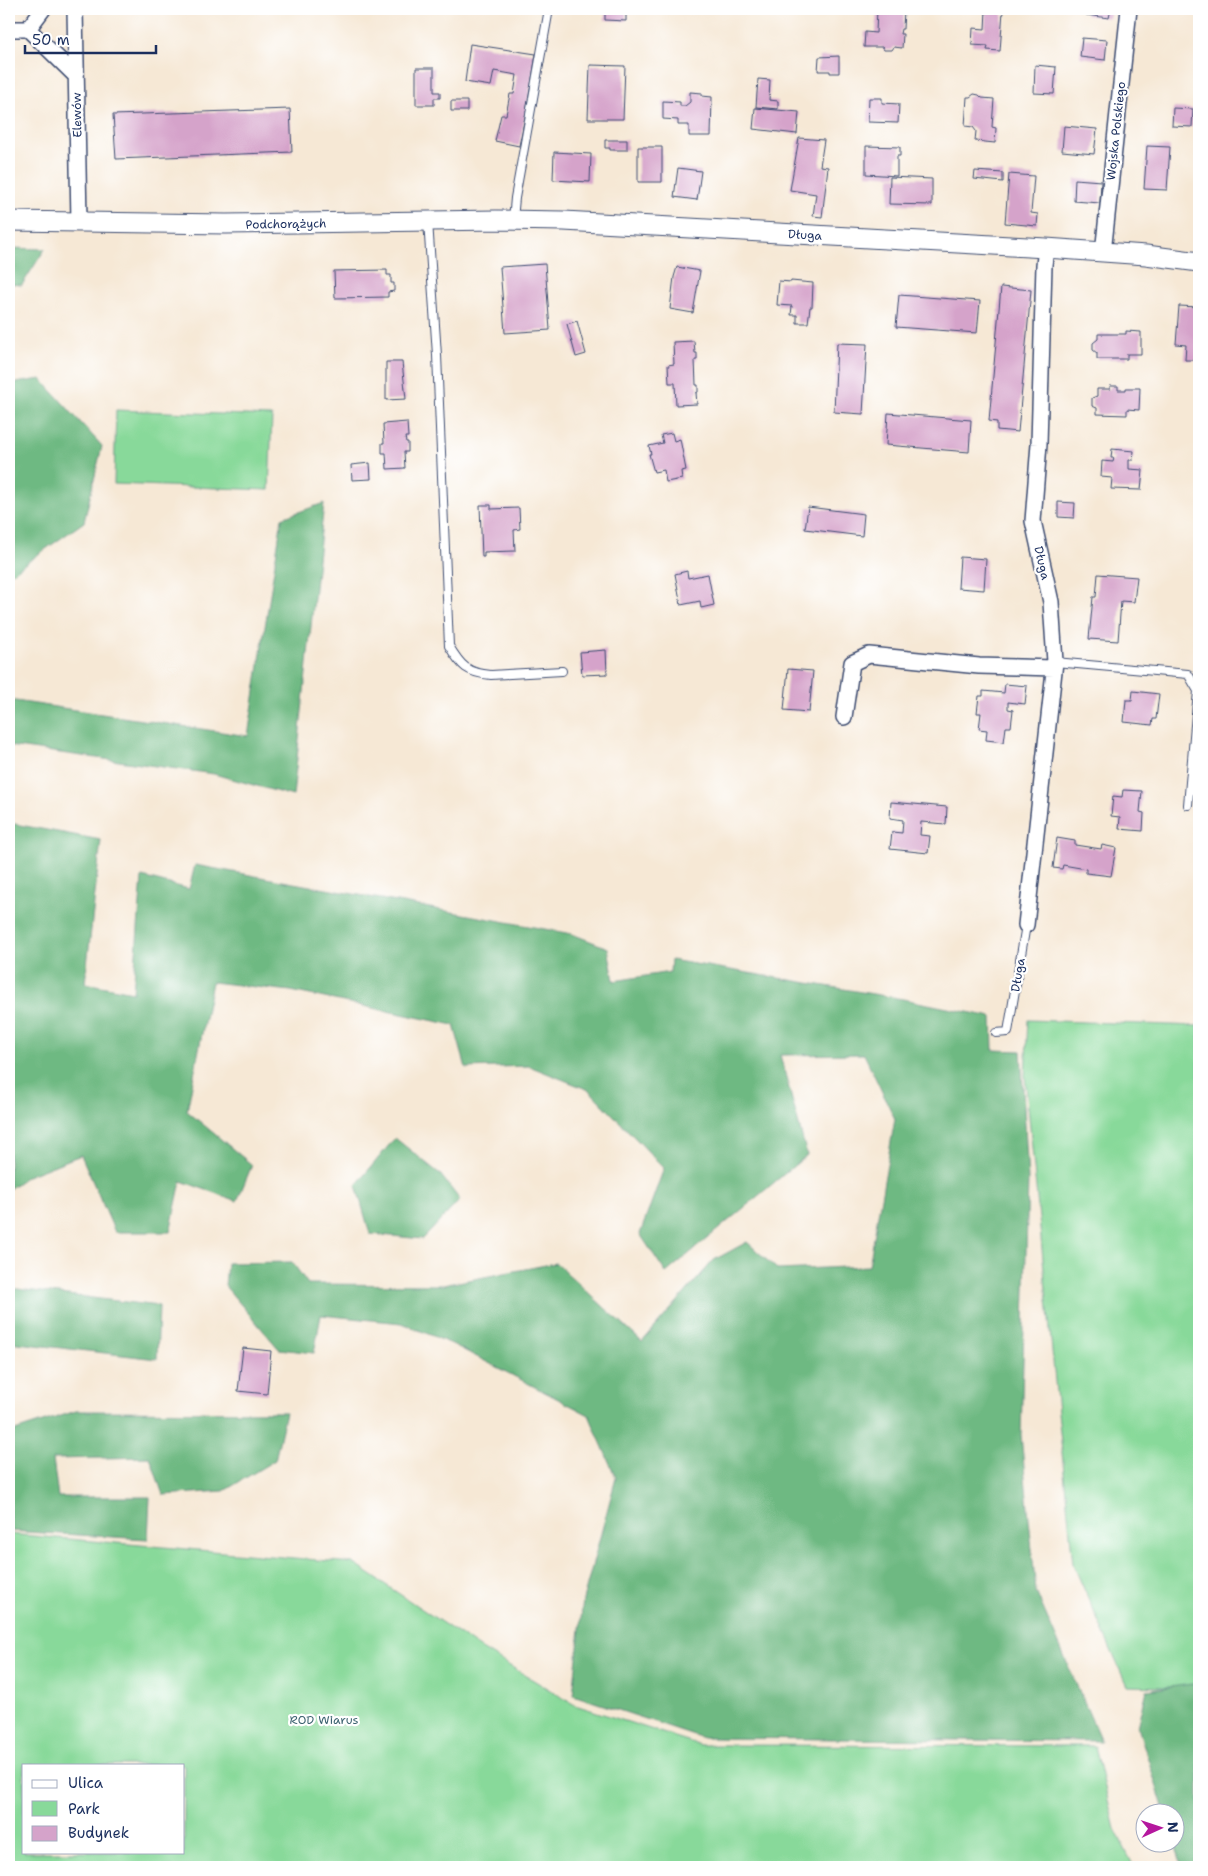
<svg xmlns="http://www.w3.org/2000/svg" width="1208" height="1876" font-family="'Shantell Sans',sans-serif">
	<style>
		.green { fill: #88d99a; stroke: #52847c; fill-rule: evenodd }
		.forest { fill: #6eb982; stroke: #447470 }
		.building { fill: #d5a3ca }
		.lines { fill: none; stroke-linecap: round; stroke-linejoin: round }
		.service-casing { stroke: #3c4b70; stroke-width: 10 }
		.minor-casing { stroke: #3c4b70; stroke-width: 18 }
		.tertiary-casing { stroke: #3c4b70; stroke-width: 21 }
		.service { stroke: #fff; stroke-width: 8 }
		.minor { stroke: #fff; stroke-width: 15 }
		.tertiary { stroke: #fff; stroke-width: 19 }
		.labels { text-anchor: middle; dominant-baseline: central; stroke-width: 4.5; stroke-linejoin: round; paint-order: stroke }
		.street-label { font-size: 12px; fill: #1b2f5e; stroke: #fff }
		.park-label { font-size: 12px; fill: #3c6270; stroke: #fff }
	</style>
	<rect width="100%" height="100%" fill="#fff"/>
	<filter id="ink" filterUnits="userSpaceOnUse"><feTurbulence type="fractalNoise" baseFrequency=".02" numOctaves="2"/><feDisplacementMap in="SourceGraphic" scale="10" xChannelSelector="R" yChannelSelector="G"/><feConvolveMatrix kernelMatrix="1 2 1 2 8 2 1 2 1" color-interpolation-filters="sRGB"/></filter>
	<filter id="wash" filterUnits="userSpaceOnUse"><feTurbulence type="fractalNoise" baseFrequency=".0096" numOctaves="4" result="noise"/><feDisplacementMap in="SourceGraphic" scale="20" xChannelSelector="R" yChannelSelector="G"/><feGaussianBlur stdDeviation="1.12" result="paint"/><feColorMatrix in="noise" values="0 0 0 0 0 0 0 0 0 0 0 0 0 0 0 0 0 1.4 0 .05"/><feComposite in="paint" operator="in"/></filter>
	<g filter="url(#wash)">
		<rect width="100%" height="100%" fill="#f6e8d5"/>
		<path class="green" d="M116 410 272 416 269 490 114 484Z
			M1028 1020 1199 1026V1688L1127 1686 1073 1564 1025 1076Z
			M9 1534 353 1563 480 1648 575 1705 700 1745 1095 1746 1115 1829 1134 1867H9ZM24 1765H184V1852H24Z"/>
		<path class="forest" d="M9 248 45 249 22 285 9 284Z
			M41 379 102 446 84 522 9 575V384Z
			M324 503 293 796 214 774 9 746V700L248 736 282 518Z
			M9 823 101 840 85 983 133 992 142 877 189 889 195 865 572 934 608 948 614 981 670 972 671 960 903 999 992 1017 993 1050 1021 1051 1028 1180 1021 1435 1036 1592 1101 1741 703 1738 573 1695 583 1600 616 1478 589 1415 452 1344 402 1323 321 1315 314 1353 279 1349 225 1286 227 1263 292 1262 308 1284 443 1285 556 1263 642 1342 714 1260 747 1242 778 1270 869 1266 895 1119 864 1054 780 1055 807 1155 666 1273 640 1234 664 1168 589 1090 529 1066 466 1068 454 1025 291 991 212 982 187 1111 252 1165 237 1201 181 1181 170 1232H115L81 1155 27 1176 9 1189Z
			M395 1138 440 1174 460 1200 423 1239 370 1234 356 1185Z
			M9 1288 159 1306 157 1359 9 1342Z
			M76 1411 286 1412 275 1460 224 1491 163 1495 150 1457 53 1459 58 1497H150L148 1539 9 1531V1433Z
			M1193 1684 1199 1686V1867H1182L1175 1844 1176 1814 1165 1813 1138 1727 1147 1690Z"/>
		<g id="blocks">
			<path class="building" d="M605 9H626V21L605 20Z
				M877 9H904L903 29H901L900 34H903L902 48 894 47 892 50H884L882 47H864L865 32 876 33Z
				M1087 9H1111L1109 18 1086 15Z
				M986 10 1003 11 1000 51 987 50 988 46 972 45 973 28 985 29Z
				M1082 38 1107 40 1105 60 1080 57Z
				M470 44 536 54 529 97 519 146 495 141 501 115H506L510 94H514L517 75 494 71 491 86 465 82Z
				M839 56V73H830V71H818L819 57Z
				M590 65 625 66 623 119H588Z
				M1035 65 1056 67 1054 94 1034 93Z
				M416 68H434V92H440V98H434V105H416Z
				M758 79 770 80 769 100 778 101V109L756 107Z
				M690 92 702 93V96L712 97 711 136H689V125H678V120L663 119V101L680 102V106H685L690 102Z
				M974 94 979 95 982 98 994 99 992 127 996 128 995 143 975 141 976 131 973 127 965 126 967 97H970Z
				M869 98H882V103L899 104 898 123 868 122Z
				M451 101H467V111H451Z
				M755 108 799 112 797 134 753 129Z
				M1173 108 1193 109 1192 127 1172 126Z
				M290 109 292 152 116 159 113 115Z
				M1064 126 1097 129 1094 154 1062 151Z
				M799 138 824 140 820 166 828 167 822 217 813 216 816 194 790 190Z
				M605 140H627V150H610V148H605Z
				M866 146 900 147V156H897V176L866 174Z
				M1147 146 1170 147 1167 190 1144 189Z
				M638 147H662V182H638Z
				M554 152 591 154 590 182 553 180Z
				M678 168 701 171 697 200 674 197Z
				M975 171 1003 173V182L974 179Z
				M1009 174 1034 176 1031 213 1038 214 1037 226 1005 223Z
				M890 177 932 179V205L889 204Z
				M1075 179 1101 181 1100 203 1074 201Z
				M545 264 550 330 505 333 500 267Z
				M677 267 700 271 693 313 670 309 674 277Z
				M387 270V275H391V283H394V291L388 292V297L335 298 334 271Z
				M779 281 791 282V281L813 283 812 307H810L808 323H797V315H791L792 306 777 305Z
				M1001 287 1031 290 1018 432 997 430V422L989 421Z
				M899 295 980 301 977 333 896 327Z
				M1179 306 1199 307V360H1185L1186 345 1176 344Z
				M577 321 586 354 576 357 567 324Z
				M1126 331 1141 332V354H1127V359H1097V353L1093 350V343L1098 339V334H1126Z
				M694 341 695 353H697V360H695L696 385H698V392L696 393 697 404 676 405 675 383H669L668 365 674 364 673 342Z
				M837 343 867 344 863 414 834 412Z
				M386 362H402L406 399 386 400Z
				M1110 386H1118V390H1126V388H1140L1139 410 1127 409V415L1097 414V408L1092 406V398L1097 396V389H1110Z
				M888 413 971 420 969 452 886 445Z
				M407 422 408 437H405L406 442H408V452H404L405 468 387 469 386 453H382V443H384L383 424Z
				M672 433 674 441 680 439 686 470 681 471 682 479 666 482 664 470 654 472 649 454H651L649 446 663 443 661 435Z
				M1112 449 1134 451 1133 460H1129V469L1143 470 1141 490 1111 489 1112 478 1101 477 1102 461 1113 462 1114 458H1111Z
				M370 463 371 479 352 480 351 465Z
				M1058 502 1075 503 1074 518 1058 517Z
				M480 505H491V509L519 508 520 529 514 530 515 551 484 552V557H482Z
				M808 507 864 514 862 536 805 529Z
				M960 557 986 559 984 590 958 588Z
				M687 571 688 578 708 574 714 605 701 608 700 601 681 605 675 574Z
				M1098 574 1137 577 1134 602 1121 601 1118 641 1089 639 1093 597H1096Z
				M606 650 607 674 582 675 580 652Z
				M788 669 813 671 809 712 784 710Z
				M1005 684 1027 686 1025 704 1008 702V709L1013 710 1011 727H1006L1004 742 986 740 987 730 979 729 981 713H977L979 696H983V691L1004 693Z
				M1133 691 1159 694 1156 719H1153L1152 725 1124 722 1126 700H1132Z
				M1123 790 1142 791 1140 812 1144 813 1143 831 1119 829 1120 817 1111 816 1113 796 1122 797Z
				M891 802 947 807 946 824 921 822 920 835 930 836 928 853 890 849 892 832 902 833 903 820 890 818Z
				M1057 838 1075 841V845L1101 849 1102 845 1116 848 1111 876 1086 873V869L1063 865 1062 869 1053 868Z
				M243 1348 271 1351 267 1394 238 1391Z"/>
		</g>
	</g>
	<g filter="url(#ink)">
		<use href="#blocks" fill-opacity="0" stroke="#3c4b70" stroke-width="1"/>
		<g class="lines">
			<g class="service-casing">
				<path id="service" d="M513 220 515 198 549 9
					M428 221 437 355 449 646C461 666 467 673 491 675L562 671
					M1055 662 1188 674 1198 691 1188 805
					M996 1033 1008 1032 1026 925"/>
			</g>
			<g class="minor-casing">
				<path id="minor" d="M75 9 79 221
					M9 29H28L43 9
					M28 29 76 76
					M1103 253 1129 9
					M844 717 852 663 869 655 979 666 1054 668
					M1026 925 1055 662 1051 602 1033 521 1039 444 1044 265 1046 248"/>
			</g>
			<g class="tertiary-casing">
				<path id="tertiary" d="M9 221 226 224 496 220 564 221 1046 248 1146 255 1199 262"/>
			</g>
			<use href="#service" class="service"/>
			<use href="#minor" class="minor"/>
			<use href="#tertiary" class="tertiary"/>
		</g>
	</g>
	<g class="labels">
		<g class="street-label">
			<text transform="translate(77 115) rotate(-91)">Elewów</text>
			<text transform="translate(1116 131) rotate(-84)">Wojska Polskiego</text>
			<text transform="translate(286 224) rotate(-1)">Podchorążych</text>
			<text transform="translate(805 235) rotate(3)">Długa</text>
			<text transform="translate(1042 563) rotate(77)">Długa</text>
			<text transform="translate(1018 975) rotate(-80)">Długa</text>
		</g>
		<g class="park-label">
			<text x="324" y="1720">ROD Wiarus</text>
		</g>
	</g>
	<rect width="1208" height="1876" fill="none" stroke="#fff" stroke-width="30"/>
	<rect x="22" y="1764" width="162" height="90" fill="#ffffff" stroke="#a4acbf"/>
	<rect x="32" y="1780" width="25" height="8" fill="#ffffff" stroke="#a4acbf"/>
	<text x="68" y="1788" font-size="15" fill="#1b2f5e">Ulica</text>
	<rect x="32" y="1801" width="25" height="15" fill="#88d99a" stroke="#a4acbf"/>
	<text x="68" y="1814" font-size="15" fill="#1b2f5e">Park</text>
	<rect x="32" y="1826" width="25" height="15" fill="#d5a3ca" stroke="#a4acbf"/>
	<text x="68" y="1838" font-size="15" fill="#1b2f5e">Budynek</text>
	<g transform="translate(1160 1828) rotate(87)"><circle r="24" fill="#ffffff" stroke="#a4acbf"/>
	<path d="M0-4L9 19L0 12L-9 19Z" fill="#b5179e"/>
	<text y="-8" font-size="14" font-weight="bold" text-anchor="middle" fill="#1b2f5e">N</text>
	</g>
	<path d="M25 45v8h131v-8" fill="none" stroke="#1b2f5e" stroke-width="2.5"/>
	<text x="32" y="45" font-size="15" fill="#1b2f5e" stroke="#ffffff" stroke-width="4" paint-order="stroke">50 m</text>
</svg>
